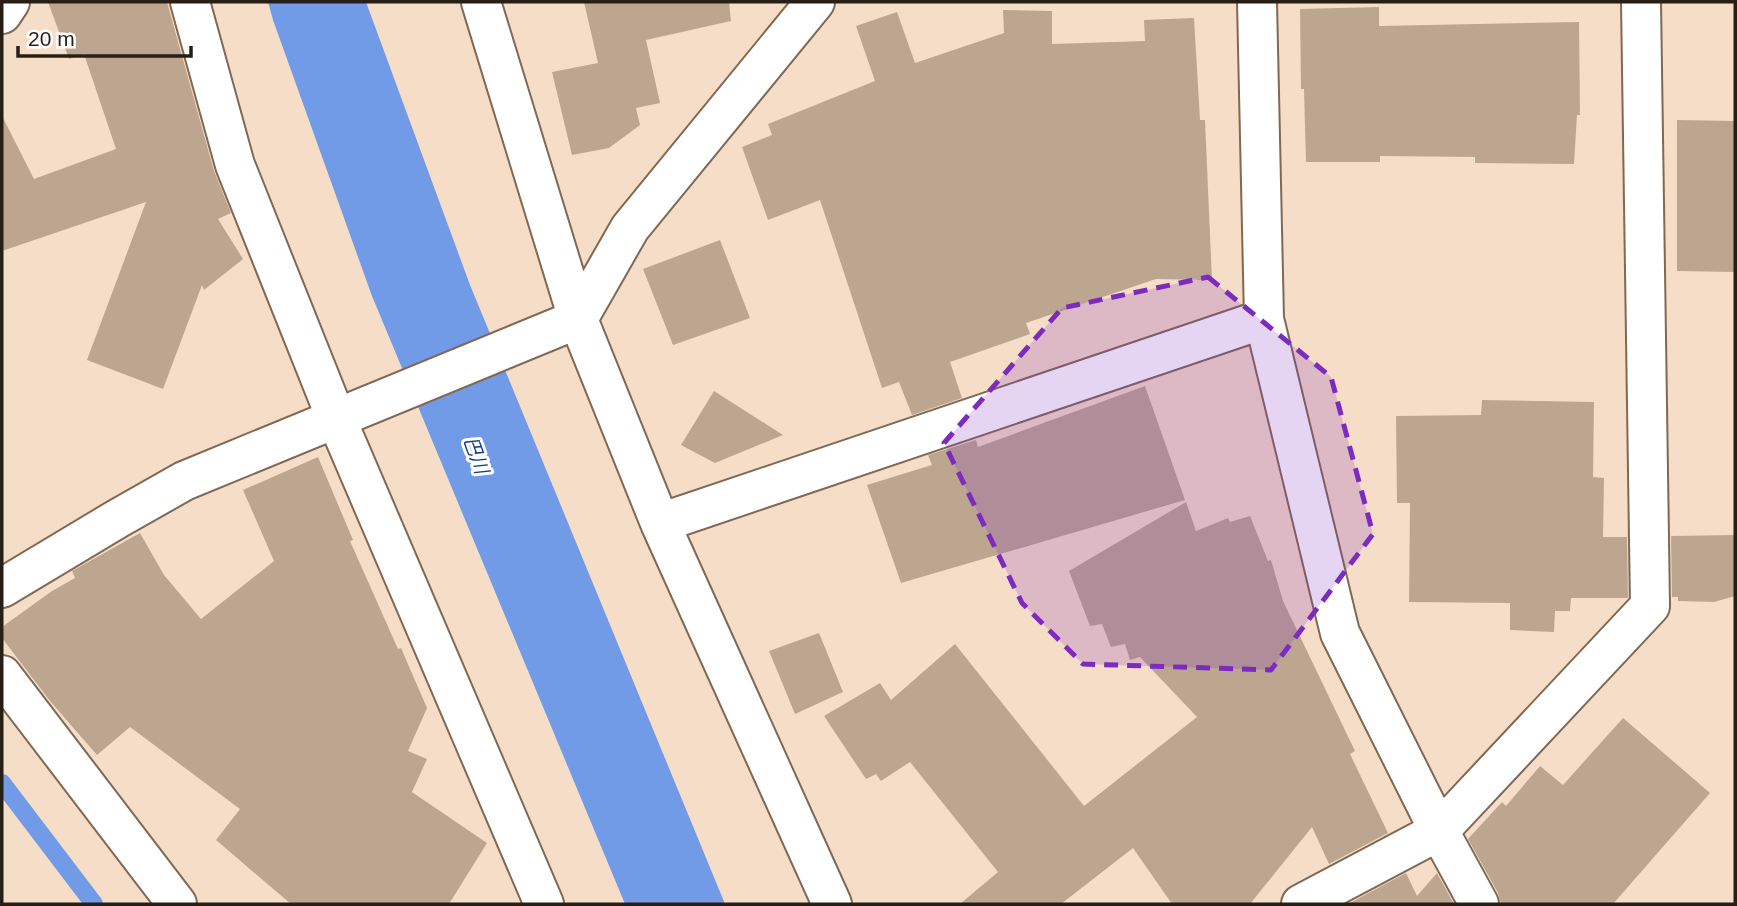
<svg xmlns="http://www.w3.org/2000/svg" width="1737" height="906" font-family="Arial,'Noto Sans JP',sans-serif">
	<style>
		.water { fill: #719ae7 }
		.lines { fill: none; stroke-linecap: round; stroke-linejoin: round }
		.stream { stroke: #719ae7; stroke-width: 18 }
		.building { fill: #bda690 }
		.minor-casing { stroke: #7f6955; stroke-width: 42 }
		.minor { stroke: #fff; stroke-width: 38 }
		.marked { fill: #7b2cbf; fill-opacity: 0.2; stroke: #7b2cbf; stroke-width: 5; stroke-dasharray: 14 9; stroke-linejoin: round }
		.labels { text-anchor: middle; dominant-baseline: central; stroke-width: 6; stroke-linejoin: round; paint-order: stroke }
		.water-label { font-size: 19px; font-style: italic; fill: #0d3991; stroke: #fff }
	</style>
	<rect width="100%" height="100%" fill="#f6ddc7"/>
	<path class="water" d="M268 2H366L470 285 725 904H625L372 296 273 20Z"/>
	<g class="lines">
		<path class="stream" d="M2 783 94 904"/>
	</g>
	<path class="building" d="M48 2H167L214 171 231 213 218 219 243 259 204 290 202 285 163 389 87 360 146 202 2 251V116L34 179 116 149 84 54 69 59Z
		M584 2H729L731 21 646 40 660 103 636 108 640 125 609 148 572 155 552 72 598 63Z
		M1379 7V26L1579 22 1580 115H1577L1574 164 1475 163V157L1380 156V162H1306L1304 89H1301L1300 9Z
		M1003 10 1052 11V44L1145 41 1144 20 1194 18 1200 120H1205L1212 280 1156 279 1026 323 1030 334 950 362 962 398 912 415 899 382 882 388 820 200 768 220 742 147 772 135 768 124 875 81 856 26 897 12 915 63 1004 33Z
		M1677 120 1735 121V272L1677 271Z
		M720 240 750 318 673 345 643 269Z
		M1145 386 1185 500 901 583 867 485 932 465 928 455 976 440 978 447Z
		M714 391 783 435 715 463 681 445Z
		M1482 400 1594 402 1593 477 1604 478 1603 537H1627L1628 598H1571L1570 611H1555L1554 632 1510 630V603L1409 602 1410 503H1397L1396 416 1481 415Z
		M318 457 353 540 350 541 398 649 401 648 427 708 408 751 427 759 412 792 487 843 449 904H291L216 840 240 809 130 727 97 755 50 701 2 638V627L52 591 75 578 72 571 140 533 164 575 201 619 274 561 243 490Z
		M1186 502 1196 531 1228 518 1230 522 1250 516 1268 561 1271 560 1283 601 1355 751 1350 754 1388 833 1329 864 1312 827 1250 904H1172L1133 848 1061 904H960L998 872 910 762 881 781 876 774 866 779 824 716 880 683 891 700 955 644 1084 806 1197 717 1140 657 1130 660 1125 644 1111 647 1102 624 1090 626 1069 571Z
		M1735 535V596L1714 602 1678 601V597H1672L1671 536Z
		M819 633 843 692 795 714 769 651Z
		M1623 718 1710 793 1613 904H1501L1498 893 1468 839 1502 802 1506 806 1540 766 1563 785Z
		M1406 873 1417 896 1437 873 1454 904H1348Z"/>
	<g class="lines">
		<g class="minor-casing">
			<path id="minor" d="M190 2 235 165 336 418 544 904
				M481 2 578 319 660 523 832 904
				M1257 2 1264 319 1340 633 1439 831 1479 904
				M2 14 10 2
				M660 523 1264 319
				M2 588 117 519 184 481 578 319 630 228 815 2
				M2 675 177 904
				M1301 904 1439 831 1650 606 1641 2"/>
		</g>
		<use href="#minor" class="minor"/>
	</g>
	<path class="marked" d="M1208 277 1331 377 1373 534 1271 670 1083 664 1022 603 944 443 1062 308Z"/>
	<g class="labels">
		<g class="water-label">
			<text transform="translate(476 455) rotate(70)">巴川</text>
		</g>
	</g>
	<rect width="1737" height="906" fill="none" stroke="#271e16" stroke-width="7"/>
	<path d="M18 46v10h173v-10" fill="none" stroke="#271e16" stroke-width="3.5"/>
	<text x="28" y="46" font-size="21" fill="#271e16" stroke="#ffffff" stroke-width="5" paint-order="stroke">20 m</text>
</svg>
